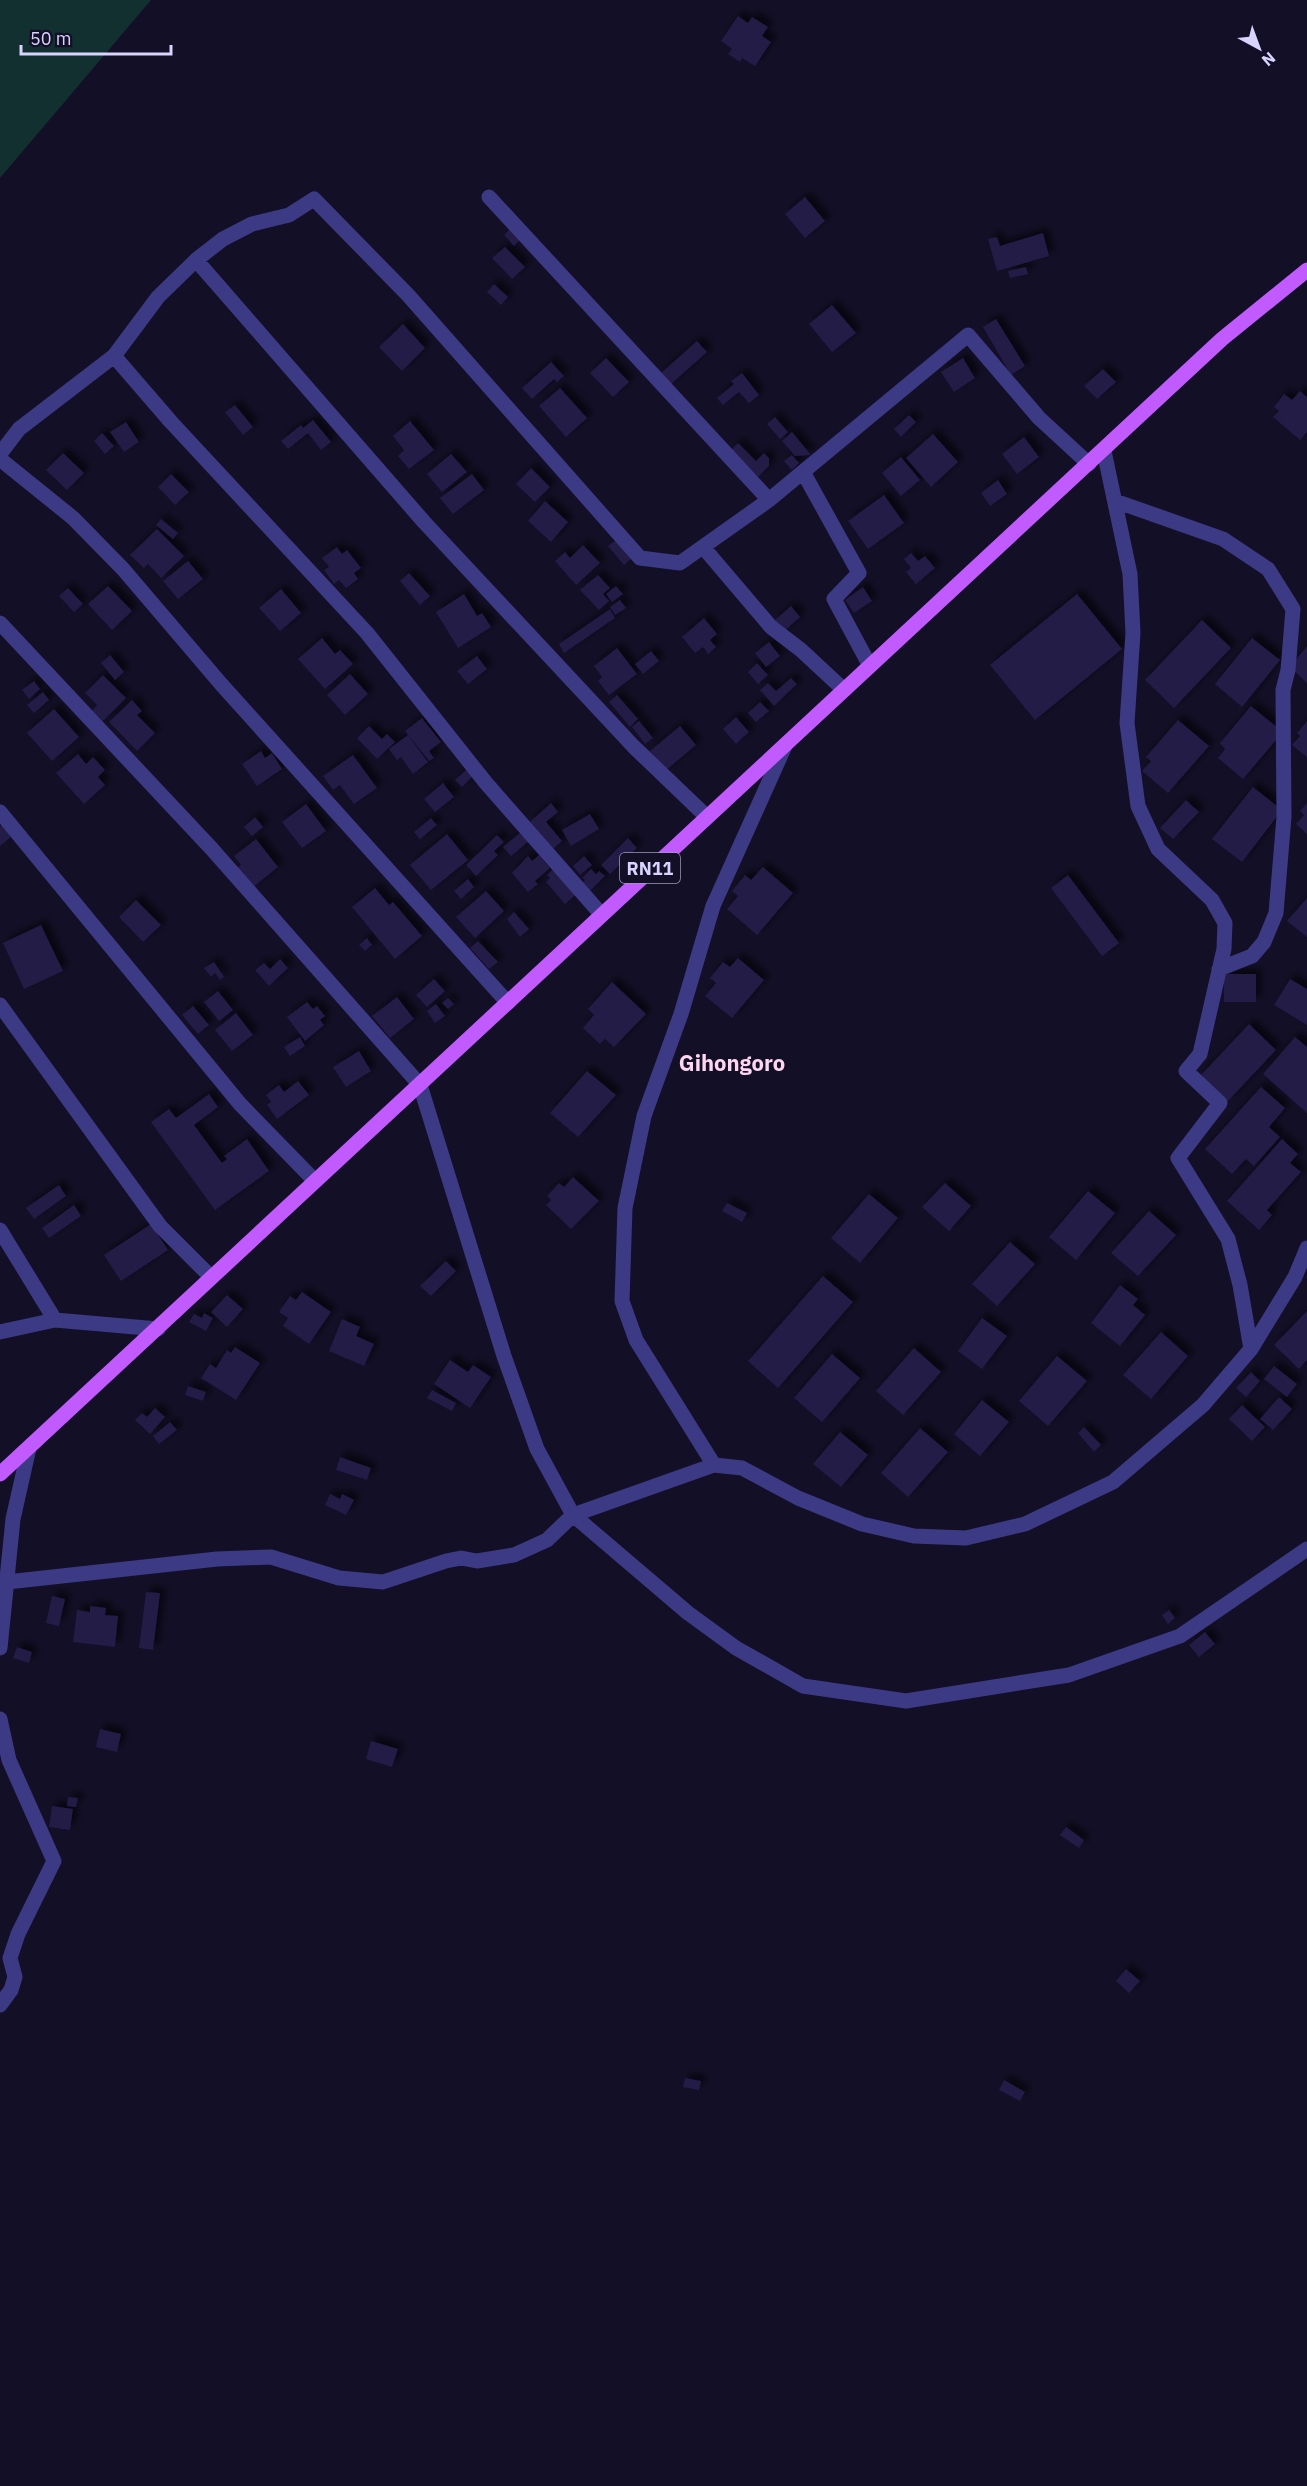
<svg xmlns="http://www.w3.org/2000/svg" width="1307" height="2486" font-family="'IBM Plex Sans',sans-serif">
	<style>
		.green { fill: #12302f }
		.building { fill: #241b47; filter: url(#shadow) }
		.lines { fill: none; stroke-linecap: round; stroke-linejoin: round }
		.street { stroke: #3d3a85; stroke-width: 15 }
		.primary { stroke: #c25bff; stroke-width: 15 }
		.labels { text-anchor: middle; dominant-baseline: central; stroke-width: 6; stroke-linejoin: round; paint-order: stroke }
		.shield { fill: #130f26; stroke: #9e99be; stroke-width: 1.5 }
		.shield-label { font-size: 18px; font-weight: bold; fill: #d9d4ff }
		.quarter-label { font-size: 22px; font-weight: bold; fill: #ffd6f0; stroke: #130f26 }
	</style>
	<defs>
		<filter id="shadow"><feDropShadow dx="5.5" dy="-5.5" stdDeviation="3" flood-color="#0009"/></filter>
	</defs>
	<rect width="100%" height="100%" fill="#130f26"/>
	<path class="green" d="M0 0H151L0 178Z"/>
	<path class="building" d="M738 16 748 23 752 17 768 27 762 36 771 42 755 66 742 58 740 62 728 54 732 49 721 41Z
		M805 197 825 221 805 238 785 214Z
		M511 228 521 239 514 246 504 235Z
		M1043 233 1049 256 997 271 988 239 997 237 1000 246Z
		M505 247 525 267 512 279 492 258Z
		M1026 267 1028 274 1010 278 1008 271Z
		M494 284 508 297 501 305 487 292Z
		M832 305 856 333 832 352 809 324Z
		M996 319 1025 366 1011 375 983 327Z
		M403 324 425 348 402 371 379 347Z
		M697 341 707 352 670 385 660 374Z
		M606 358 629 382 613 397 590 373Z
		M963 358 975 378 954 392 941 372Z
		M551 362 564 376 557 382 554 379 532 399 522 388Z
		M1103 369 1116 382 1097 399 1084 386Z
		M742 373 759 395 749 403 739 392 723 405 717 398 734 384 731 381Z
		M560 388 587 418 566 437 539 406Z
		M1300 391 1307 397V432L1300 440 1273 417 1279 411 1274 407 1284 394 1292 400Z
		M235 405 253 427 243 435 225 412Z
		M909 415 916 422 901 437 894 429Z
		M775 417 788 432 780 439 767 424Z
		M313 420 331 442 321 450 308 433 288 449 281 441 301 425 303 428Z
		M410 421 434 450 409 469 398 456 404 450 393 436Z
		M126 422 139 442 124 452 110 432Z
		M792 432 811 455 795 456 782 441Z
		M102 433 114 446 105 454 94 441Z
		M933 434 958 462 931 487 906 458Z
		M1024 437 1039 457 1017 474 1002 454Z
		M738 443 756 461 764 453 769 458V466L758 477 731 450Z
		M63 453 84 473 67 490 46 470Z
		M451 454 467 472 442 492 427 474Z
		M792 455 799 463 792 470 784 461Z
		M901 457 920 480 901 496 882 473Z
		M531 468 550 487 535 502 516 484Z
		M171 474 189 492 175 505 158 487Z
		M472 474 484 490 453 514 440 498Z
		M998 480 1007 494 990 506 981 493Z
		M884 495 904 523 868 549 848 521Z
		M545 501 568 522 551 542 528 521Z
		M161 519 178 533 173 539 156 525Z
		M157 529 184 556 161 578 148 564 144 568 130 555Z
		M616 540 631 559 624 565 608 546Z
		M583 545 600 563 576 585 555 561 565 552 570 558Z
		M337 547 342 554 347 550 361 568 354 573 358 579 346 588 339 580 334 584 324 570 329 567 322 558Z
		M911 553 918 561 925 556 935 568 916 584 906 572 911 568 904 559Z
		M188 561 203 579 178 599 163 581Z
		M409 573 430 596 420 605 400 581Z
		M598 575 610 588 603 594 609 601 599 610 580 590Z
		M108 586 132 611 112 630 88 604Z
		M616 586 623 594 612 602 606 594Z
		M863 587 872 601 854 613 845 600Z
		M68 588 83 604 74 612 59 596Z
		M281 589 301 613 280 631 259 608Z
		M464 594 477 616 482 613 491 627 458 648 436 612Z
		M1077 594 1122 649 1035 720 990 665Z
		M620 600 626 608 615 615 610 607Z
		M791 606 800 617 783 632 774 621Z
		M610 609 615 618 564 653 559 644Z
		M704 618 717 634 710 640 716 647 708 654 703 647 695 653 682 637Z
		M1202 620 1231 648 1174 708 1145 680Z
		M322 638 335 654 340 650 353 664 325 689 298 659Z
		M1252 638 1280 660 1242 707 1215 684Z
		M769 642 780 656 766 667 755 653Z
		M1307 646V683L1290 667Z
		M617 648 637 674 609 695 598 681 602 677 594 666Z
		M651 651 659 661 643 674 635 664Z
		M110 655 124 672 115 680 101 663Z
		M477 656 487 669 468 684 457 671Z
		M757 663 768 675 758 684 748 672Z
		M350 674 368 694 345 715 327 695Z
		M103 675 126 698 103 721 92 711 97 705 85 693Z
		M791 678 797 684 774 706 760 690 768 683 776 691Z
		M34 681 40 689 29 699 22 690Z
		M43 692 49 700 34 713 27 705Z
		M617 695 638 719 630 727 609 702Z
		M132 700 142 711 137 715 155 733 137 751 109 722Z
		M760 702 769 711 756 722 748 713Z
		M1251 706 1283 732 1243 779 1218 758 1225 749 1220 743Z
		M54 709 79 737 52 761 27 733Z
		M736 717 749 732 736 744 723 729Z
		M422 718 441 742 429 751 434 758 429 761 405 731Z
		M1178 720 1209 746 1168 793 1142 771 1151 761 1146 757Z
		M639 721 653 738 645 744 632 727Z
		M1307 721V757L1292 745 1300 736 1297 733Z
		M369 726 382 739 387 734 395 742 377 759 357 738Z
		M680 726 696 745 666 770 650 751Z
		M408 735 428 762 413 774 401 757 397 760 389 749Z
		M261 751 265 758 272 753 282 769 257 786 242 764Z
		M78 754 86 764 93 757 105 770 98 777 105 785 84 804 56 773Z
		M353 755 377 788 354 804 340 785 333 790 323 776Z
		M467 769 473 776 462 787 455 780Z
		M443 783 454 797 435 812 424 799Z
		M1253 787 1282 810 1242 862 1212 839Z
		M1186 800 1199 812 1173 839 1160 828Z
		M551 803 558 812 546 822 562 841 553 849 530 822Z
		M1307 803V834L1296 824 1304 815 1300 811Z
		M306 804 326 831 302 848 282 822Z
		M590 814 599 829 571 846 562 830Z
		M255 817 263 827 252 836 244 827Z
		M431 818 437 825 420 839 414 832Z
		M2 825 11 837 0 846V827Z
		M521 832 529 841 511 856 503 847Z
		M447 834 468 860 431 890 410 865Z
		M497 835 504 842 494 851 498 855 476 876 466 865Z
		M628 838 637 848 610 874 601 865Z
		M256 839 278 867 252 888 237 868 241 865 234 856Z
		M539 855 550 868 535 881 538 884 528 892 512 873 528 856 532 861Z
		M584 856 592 865 580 875 573 866Z
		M555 867 578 893 565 904 546 882 550 878 547 875Z
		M763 867 793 893 757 935 727 909 738 896 732 891 745 875 751 880Z
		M591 869 596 874 599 871 605 876 589 892 581 884 585 880 582 878Z
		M1068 875 1119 943 1102 956 1051 888Z
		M468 879 474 887 461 899 454 891Z
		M375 888 389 905 393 902 422 936 395 959 352 907Z
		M486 891 504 911 475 938 456 917Z
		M1307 898V937L1287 921Z
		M136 900 161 925 143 942 119 917Z
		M514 912 529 929 520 937 507 919Z
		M41 925 63 971 24 989 3 943Z
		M367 938 372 945 365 951 359 945Z
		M478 941 498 962 489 969 470 948Z
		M738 958 764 980 732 1018 705 996 716 983 710 978 723 962 730 967Z
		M280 959 288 968 269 986 255 970 264 963 270 969Z
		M214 962 224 977 220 980 215 973 211 977 204 968Z
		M1224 974H1256V1002H1224Z
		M434 979 445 991 427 1007 416 995Z
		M1290 979 1307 989V1025L1274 1005Z
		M612 982 646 1014 614 1047 605 1039 600 1044 583 1028 594 1015 588 1009Z
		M218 991 233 1010 219 1021 204 1002Z
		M397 997 414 1019 390 1038 372 1016Z
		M448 998 454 1004 448 1009 442 1003Z
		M307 1002 313 1009 317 1006 325 1016 320 1020 324 1025 305 1041 287 1017Z
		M436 1004 445 1016 435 1023 427 1011Z
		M193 1006 209 1025 198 1034 182 1015Z
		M236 1013 253 1035 232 1051 215 1030Z
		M1249 1024 1276 1050 1228 1101 1201 1075Z
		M300 1037 305 1046 290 1056 284 1047Z
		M1295 1037 1307 1047V1113L1263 1074Z
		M359 1051 371 1071 346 1087 333 1067Z
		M587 1071 616 1095 578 1137 550 1113Z
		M298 1081 309 1095 277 1119 267 1105 271 1102 266 1095 279 1085 284 1092Z
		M1261 1087 1285 1108 1269 1127 1280 1137 1254 1166 1246 1159 1232 1174 1205 1149Z
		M209 1094 218 1107 194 1125 222 1163 227 1159 224 1156 247 1139 269 1171 215 1210 151 1122 169 1109 176 1118Z
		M1282 1139 1298 1154 1290 1163 1301 1172 1267 1210 1272 1215 1259 1230 1227 1201Z
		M573 1177 599 1201 571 1229 546 1205 551 1200 547 1196 559 1183 564 1187Z
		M945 1183 971 1206 949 1231 922 1207Z
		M59 1185 66 1196 34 1219 26 1208Z
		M1088 1191 1115 1213 1076 1260 1049 1237Z
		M869 1194 898 1218 860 1263 831 1238Z
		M727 1203 747 1213 742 1222 722 1211Z
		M74 1205 81 1216 49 1238 42 1228Z
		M1149 1211 1176 1235 1138 1276 1111 1253Z
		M151 1224 168 1250 121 1281 104 1255Z
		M1010 1242 1035 1264 997 1306 972 1284Z
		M446 1261 456 1271 431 1296 420 1286Z
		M823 1276 853 1302 778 1388 748 1361Z
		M1120 1285 1138 1299 1133 1305 1145 1315 1120 1346 1091 1323Z
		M302 1292 331 1312 309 1344 283 1326 288 1318 279 1312 290 1296 296 1300Z
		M227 1295 243 1309 227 1327 211 1312Z
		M1307 1311V1360L1299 1369 1274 1345Z
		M204 1313 213 1318 206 1331 189 1322 194 1314 202 1318Z
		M982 1318 1007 1336 982 1369 958 1351Z
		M342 1319 360 1327 356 1336 374 1344 364 1366 329 1351Z
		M1161 1332 1188 1356 1151 1399 1123 1375Z
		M235 1347 260 1363 236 1400 201 1378 210 1364 216 1368 227 1350 231 1353Z
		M914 1348 941 1372 903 1415 876 1391Z
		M832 1354 860 1378 822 1422 794 1398Z
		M1057 1356 1087 1381 1048 1426 1019 1401Z
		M450 1360 468 1372 473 1365 491 1377 470 1408 434 1384Z
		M1274 1366 1297 1384 1287 1397 1264 1379Z
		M1251 1372 1260 1381 1246 1397 1236 1388Z
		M188 1386 206 1392 203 1401 185 1395Z
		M432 1390 456 1403 452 1411 427 1398Z
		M1279 1397 1292 1409 1273 1430 1260 1419Z
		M982 1400 1009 1422 980 1456 954 1434Z
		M1242 1405 1265 1427 1252 1441 1229 1419Z
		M155 1408 165 1417 150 1434 135 1420 142 1413 147 1417Z
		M170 1422 177 1430 159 1444 153 1436Z
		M1084 1427 1101 1445 1094 1452 1078 1433Z
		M920 1428 948 1452 908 1497 881 1473Z
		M840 1432 868 1455 841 1487 813 1464Z
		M340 1457 371 1468 367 1480 336 1470Z
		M330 1494 340 1499 342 1494 354 1500 346 1515 325 1505Z
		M146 1592 160 1593 153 1650 139 1648Z
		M52 1596 65 1599 59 1626 46 1623Z
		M90 1606 106 1608 105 1615 118 1616 115 1647 73 1642 77 1610 90 1612Z
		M1169 1610 1175 1618 1168 1624 1162 1615Z
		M1205 1632 1215 1644 1199 1657 1189 1645Z
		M17 1647 32 1652 29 1663 13 1658Z
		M100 1729 121 1734 117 1752 96 1747Z
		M371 1741 398 1749 392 1767 366 1759Z
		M68 1797 78 1798 76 1807 67 1806Z
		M52 1806 73 1809 70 1830 49 1827Z
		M1066 1827 1084 1840 1079 1848 1060 1835Z
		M1126 1969 1140 1981 1129 1993 1116 1981Z
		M685 2078 701 2081 699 2090 683 2087Z
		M1004 2080 1025 2092 1020 2101 999 2090Z"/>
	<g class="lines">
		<path class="street" d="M489 197 769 500 968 335 1039 418 1089 464
			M196 260 424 522 634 747 706 816
			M114 356 171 422 367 633 486 783 601 914
			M1104 451 1130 574 1133 633 1127 723 1138 806 1158 849 1212 900 1225 923 1224 949 1200 1054 1186 1071 1220 1103 1178 1158 1228 1239 1240 1285 1251 1349
			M0 454 19 429 114 356 158 297 196 260 223 239 252 224 289 215 314 199 408 295 640 558 680 563 769 500
			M0 459 73 518 123 569 221 684 508 1003
			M803 472 859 573 834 599 870 666
			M1115 501 1223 539 1268 569 1293 609 1288 670 1283 690 1284 817 1276 913 1264 942 1252 956 1219 969
			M703 547 771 627 801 650 844 690
			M0 623 211 848 420 1085 504 1356 537 1449 573 1515 688 1613 736 1648 803 1686 906 1701 1069 1675 1180 1636 1307 1549
			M0 812 240 1104 314 1180
			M0 1005 160 1226 211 1277
			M0 1230 55 1320
			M0 1332 55 1320 158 1329
			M714 1465 636 1340 622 1301 625 1208 644 1116 681 1014 713 906 785 746
			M7 1582 217 1559 271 1557 339 1578 383 1582 446 1561 461 1558 477 1561 514 1555 547 1540 573 1515 714 1465 742 1468 798 1498 862 1524 914 1536 966 1538 1025 1524 1113 1482 1203 1405 1251 1349 1295 1277 1307 1248
			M0 1648 13 1519 29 1448
			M0 1719 9 1760 54 1861 18 1934 10 1958 15 1977 11 1990 0 2005"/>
		<path class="primary" d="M0 1474 1222 339 1307 270"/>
	</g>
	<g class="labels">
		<rect class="shield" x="620" y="853" width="60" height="30" rx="4.5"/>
		<g class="shield-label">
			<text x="650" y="868">RN11</text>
		</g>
		<g class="quarter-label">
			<text x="732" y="1062">Gihongoro</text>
		</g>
	</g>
	<g transform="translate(1259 48) rotate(139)" stroke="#130f26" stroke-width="4.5" paint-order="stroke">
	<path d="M0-4.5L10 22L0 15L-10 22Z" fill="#d9d4ff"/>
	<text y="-9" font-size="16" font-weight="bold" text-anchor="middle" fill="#d9d4ff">N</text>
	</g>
	<path d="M21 45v9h150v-9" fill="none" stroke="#d9d4ff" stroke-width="3"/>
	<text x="30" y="45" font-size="18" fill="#d9d4ff" stroke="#130f26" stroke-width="4.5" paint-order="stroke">50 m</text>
</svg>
